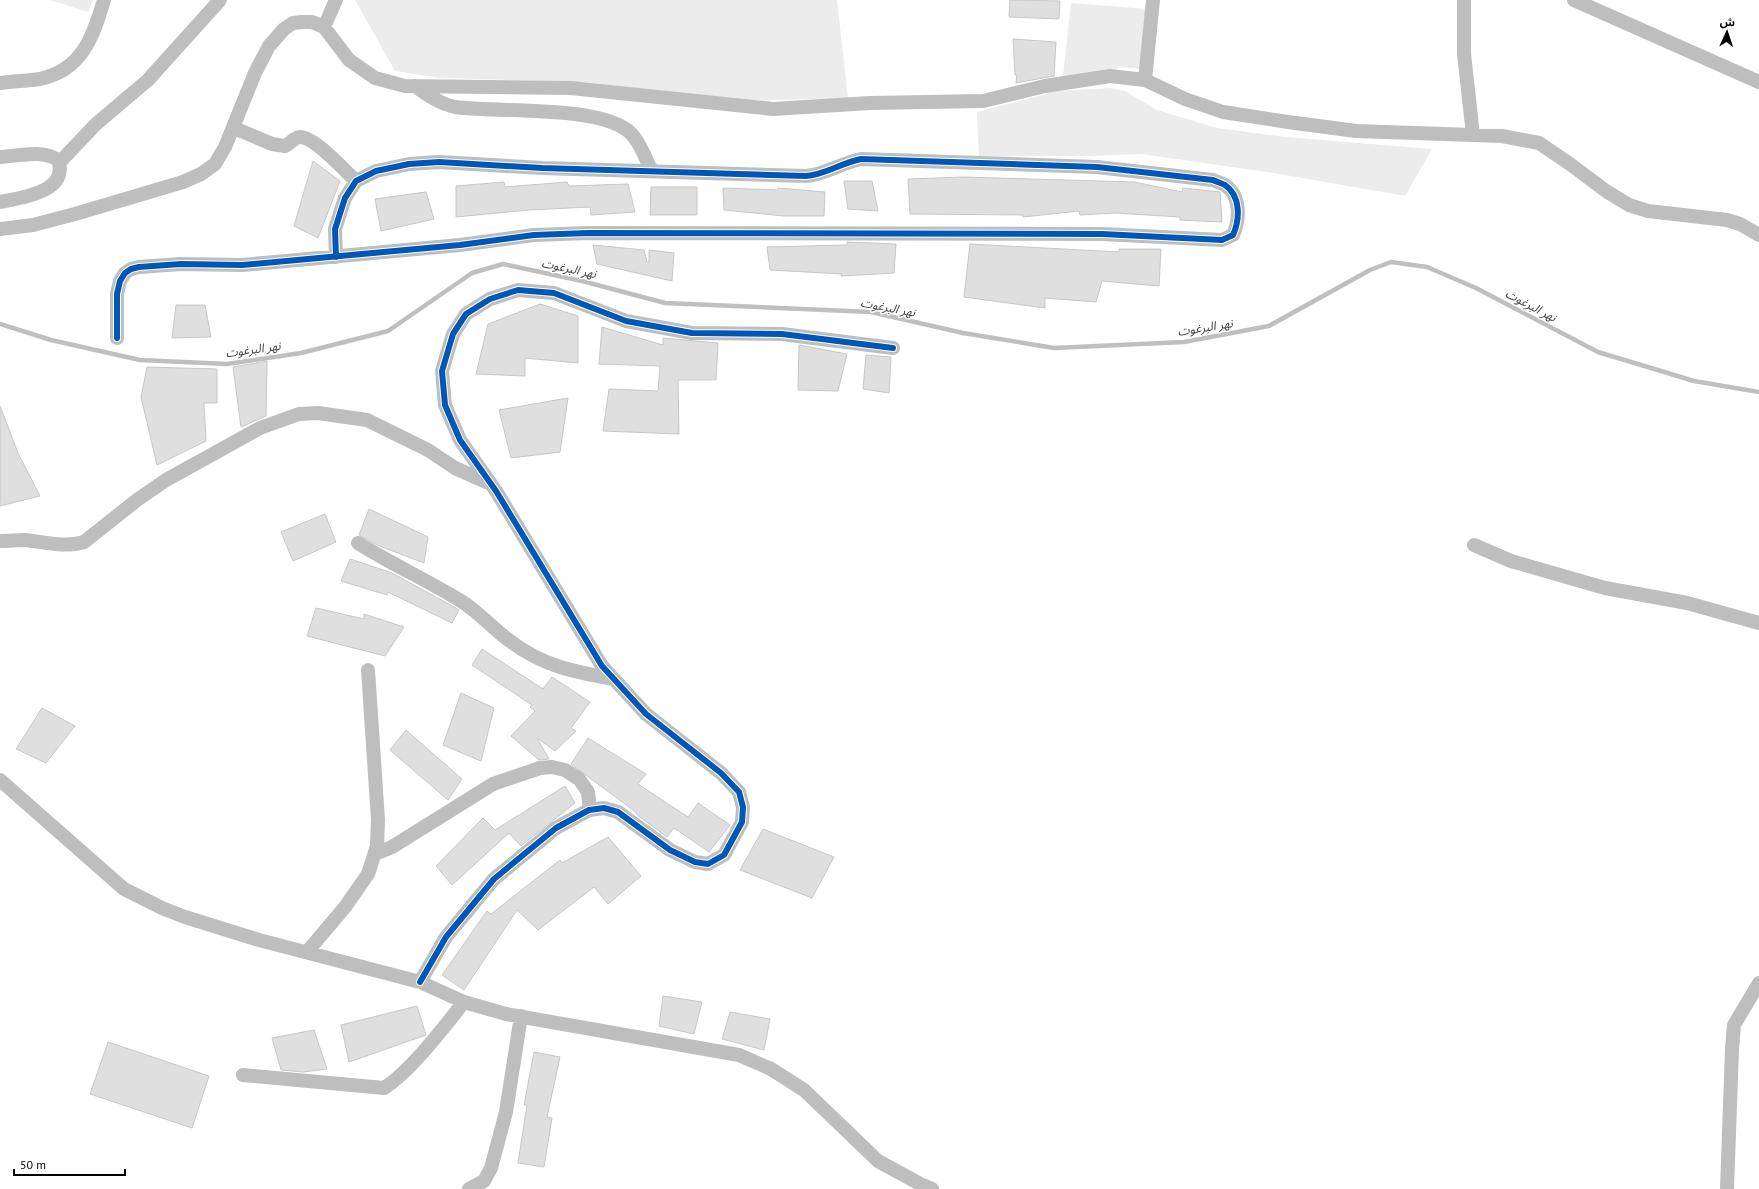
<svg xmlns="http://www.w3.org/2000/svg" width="1759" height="1189" font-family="'PT Sans','Noto Sans Arabic',sans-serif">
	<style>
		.green { fill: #ececec }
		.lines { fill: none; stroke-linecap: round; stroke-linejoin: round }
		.stream { stroke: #bfbfbf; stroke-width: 4.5 }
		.building { fill: #dfdfdf; stroke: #c7c7c7 }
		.minor { stroke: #bebebe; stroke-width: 14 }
		.cycleway-casing { stroke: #fff; stroke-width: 8 }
		.cycleway { stroke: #0057b8; stroke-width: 6 }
		.labels { text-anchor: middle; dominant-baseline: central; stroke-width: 3; stroke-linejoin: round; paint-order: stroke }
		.water-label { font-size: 12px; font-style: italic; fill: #444; stroke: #fff }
	</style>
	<rect width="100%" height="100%" fill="#fff"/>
	<path class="green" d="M50 0H93L88 12Z
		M355 0H837L848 98 746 101 584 82 440 78 395 71Z
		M1071 3 1148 9 1140 69 1119 67 1109 73 1063 76Z
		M1110 88 1125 91 1157 110 1217 128 1286 137 1432 149 1405 196 1274 173 1141 154 1094 156H979L977 112 1057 91Z"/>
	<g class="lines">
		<path class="stream" d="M0 324 51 340 140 360 227 364 301 353 388 331 472 273 503 264 582 281 665 303 871 312 963 333 1054 348 1184 342 1269 326 1370 270 1391 262 1427 267 1476 288 1598 352 1694 381 1759 392"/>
	</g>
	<path class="building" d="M1010 0 1060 1 1059 19 1009 17Z
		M1013 39 1056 42 1054 76 1016 83 1017 75H1015Z
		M313 161 340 181 318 238 294 226Z
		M963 177 1134 182 1182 192 1183 188 1220 192 1222 222 1180 220V217L1115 213 1080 215 1079 211 1023 217V215L910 214 908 179Z
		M844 181H872L878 211 848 209Z
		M504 182 505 187 567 182 569 186 628 184 635 212 591 215 590 207 529 210 456 217V186Z
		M651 187H697V215H650Z
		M723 188 778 190V188L825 192 824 216H784L724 210Z
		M426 192 434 219 381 231 375 199Z
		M847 242 896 244 894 273 841 276 842 274 770 270 767 247 847 245Z
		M970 244 1119 252V249H1161L1159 286 1102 281 1096 302 1045 298V308L964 297Z
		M593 245 644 250 647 262H649V250L674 253 672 281 597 264Z
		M540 304 578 316V363L525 358V376L476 374 488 324Z
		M176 305H205L211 337 172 338Z
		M602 327 663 345V338L718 343 716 380H678L679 434 603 431 609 389 658 391 660 366 599 364Z
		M799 345 847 354 838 391 798 390Z
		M866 355 891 357 889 393 863 389Z
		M267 361 266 416 241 427 233 367Z
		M147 367 217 369V403H204L206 441 157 465 141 397Z
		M568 398 560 452 511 458 499 410Z
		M0 406 18 453 40 496 0 506Z
		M369 509 428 537 424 563 377 545 359 535Z
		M325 514 336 542 293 561 281 532Z
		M350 559 392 573 456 608 459 610 452 623 388 592 387 595 341 581Z
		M316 608 364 619V614L404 627 385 656 307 636Z
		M482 649 543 689 552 677 590 702 571 728 576 731 555 751 537 738 549 759 539 760 511 736 535 711 530 707 532 705 472 665Z
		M461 693 494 708 481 761 443 745Z
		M42 708 75 726 46 763 16 749Z
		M406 730 462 779 448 800 390 750Z
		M588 738 646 774 638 784 688 817 698 803 730 825 709 852 674 828 667 837 636 814 637 813 571 764Z
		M565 786 575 803 521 846 509 833 452 885 436 866 483 818 495 830Z
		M763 829 834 857 812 898 740 870Z
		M608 837 641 876 608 904 594 887 538 930 517 910 464 990 442 975 487 911 491 914 560 860 562 863Z
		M663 996 702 1002 694 1034 659 1026Z
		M417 1006 426 1035 349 1062 341 1025Z
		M730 1012 770 1019 764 1050 722 1039Z
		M314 1030 327 1069 303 1072 281 1070 272 1038Z
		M108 1042 209 1076 192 1128 90 1094Z
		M534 1052 560 1057 547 1117 552 1118 544 1167 518 1163 527 1105H524Z"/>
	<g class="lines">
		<path class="minor" d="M1464 0V54L1473 135
			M1574 0 1759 82
			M324 27 336 0
			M1145 80 1153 0
			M0 83C13 81 27 81 40 79 82 70 93 37 104 0
			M415 86C427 95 440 104 455 107 499 113 593 105 627 130 639 139 645 158 652 171
			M234 128 272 144 285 146C290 144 294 137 300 137 315 137 345 171 356 181
			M0 157C18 156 43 149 58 160 70 192 20 198 0 202
			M59 163 96 124 148 80 220 0
			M0 229 33 225 75 214 183 182 201 174 215 164 225 147 255 73 269 46 284 29 293 23 302 22H312L324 27 349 60 375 78 405 86 571 88 773 109 870 103 983 101 1045 86 1110 76 1145 80 1185 99 1223 112 1288 122 1356 131 1502 136 1539 143 1570 164 1606 191 1629 205 1648 211 1727 220 1740 224 1759 235
			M117 338V294L120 281 125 273 131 269 139 267 181 264 242 265 460 245 534 235 588 233 1102 234 1222 240 1233 235C1240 219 1241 196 1225 185 1221 183 1217 182 1213 180L1097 167 861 159C841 163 824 175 806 176L542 168 439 162 409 164 376 171 356 181 345 198 335 229 336 257
			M0 541C8 541 17 540 25 540 44 542 65 548 84 542L137 500 166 480 260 428 299 414 318 413 367 420 428 450 455 468 491 484
			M358 543C391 564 427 580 461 601 479 612 493 629 510 641 543 666 574 672 614 679
			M1474 545 1511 561 1605 588 1687 603 1759 623
			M0 780 124 889 162 908 185 917 259 940 420 982 464 1002 506 1014 739 1055 771 1069 804 1090 878 1161 920 1184 932 1189
			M375 854 392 847 493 784 540 768 552 767 565 770 579 779 588 792 590 810
			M307 952 345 907 368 874 377 846 378 820 368 670
			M420 982 446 937 494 879 556 828 589 810 604 808 618 812 670 850 695 862 708 864 724 855 742 822 743 807 739 792 721 773 646 714 602 666 496 491 460 440 445 405 442 371 453 334 466 314 490 299 518 290 554 293 626 321 692 333 782 334 893 348
			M243 1075 384 1088C410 1072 444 1027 464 1002
			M469 1189 484 1181 491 1168 506 1112 521 1016
			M1727 1189 1732 1049 1734 1025 1759 983"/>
		<g class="cycleway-casing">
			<path id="cycleway" d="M117 338V294L120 281 125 273 131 269 139 267 181 264 242 265 460 245 534 235 588 233 1102 234 1222 240 1233 235C1240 219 1241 196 1225 185 1221 183 1217 182 1213 180L1097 167 861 159C841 163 824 175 806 176L542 168 439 162 409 164 376 171 356 181 345 198 335 229 336 257
				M420 982 446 937 494 879 556 828 589 810 604 808 618 812 670 850 695 862 708 864 724 855 742 822 743 807 739 792 721 773 646 714 602 666 496 491 460 440 445 405 442 371 453 334 466 314 490 299 518 290 554 293 626 321 692 333 782 334 893 348"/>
		</g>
		<use href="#cycleway" class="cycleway"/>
	</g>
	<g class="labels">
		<g class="water-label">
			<text transform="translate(569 268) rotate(12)">نهر البرغوت</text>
			<text transform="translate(1531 305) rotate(28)">نهر البرغوت</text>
			<text transform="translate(888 307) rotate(11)">نهر البرغوت</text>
			<text transform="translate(1205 327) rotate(-9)">نهر البرغوت</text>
			<text transform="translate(253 349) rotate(-8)">نهر البرغوت</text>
		</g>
	</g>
	<g transform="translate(1727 32) rotate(3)" stroke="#ffffff" stroke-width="3" paint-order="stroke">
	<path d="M0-3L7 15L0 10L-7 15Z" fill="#000000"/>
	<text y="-6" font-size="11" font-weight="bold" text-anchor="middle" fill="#000000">ش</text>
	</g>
	<path d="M14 1169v6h111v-6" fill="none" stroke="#000000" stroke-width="2"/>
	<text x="20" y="1169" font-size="12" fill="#000000" stroke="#ffffff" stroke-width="3" paint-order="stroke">50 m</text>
</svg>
